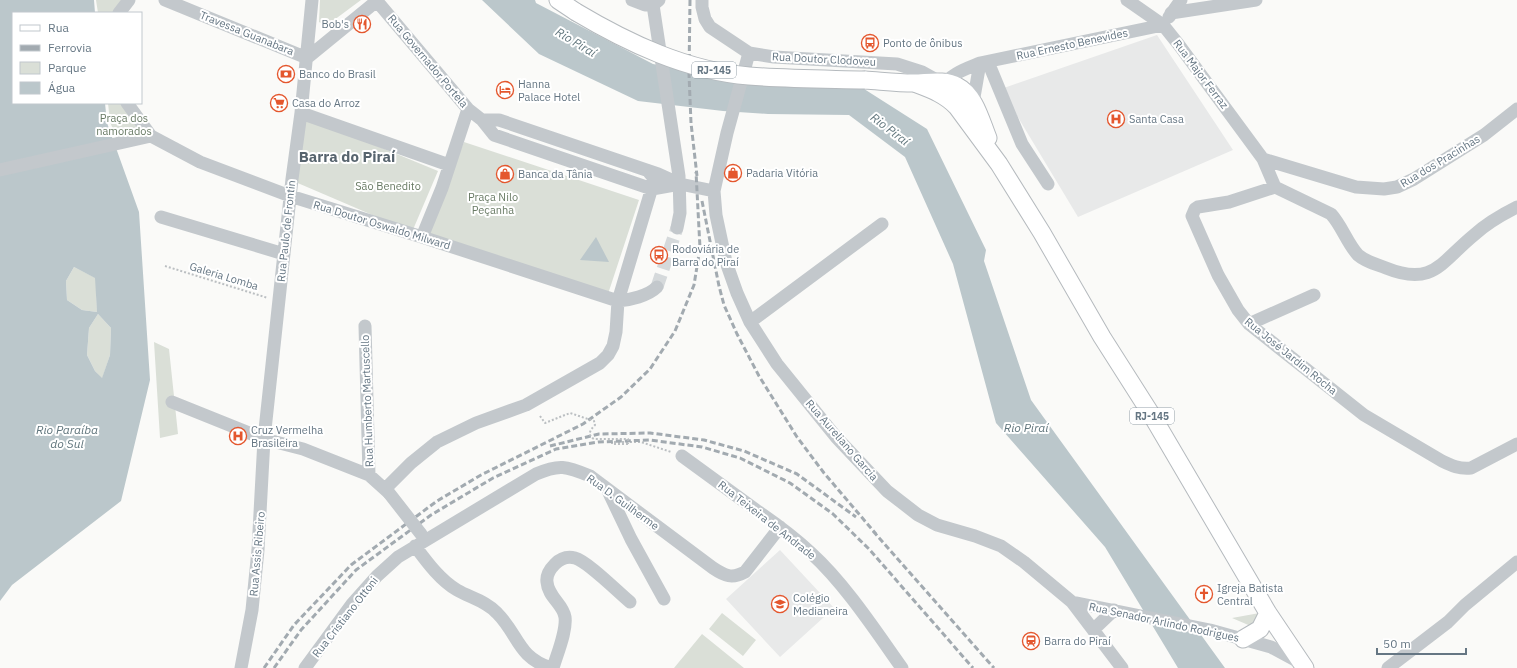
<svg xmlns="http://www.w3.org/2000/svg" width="1517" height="668" font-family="'IBM Plex Sans',sans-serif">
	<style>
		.built { fill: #e8e9e9 }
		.green { fill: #dadfd7 }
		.water { fill: #bbc7cb; fill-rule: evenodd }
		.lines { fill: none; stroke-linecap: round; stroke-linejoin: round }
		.minor-tunnel { stroke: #d5d9db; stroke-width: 13; stroke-dasharray: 13 6; stroke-linecap: butt }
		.major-casing { stroke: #b5babe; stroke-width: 19 }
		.path { stroke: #bbbfc2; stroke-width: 2; stroke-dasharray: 2 2; stroke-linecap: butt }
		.minor { stroke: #c3c8cc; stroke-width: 13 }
		.major { stroke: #fff; stroke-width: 17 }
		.rail { stroke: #a2aab0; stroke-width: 3; stroke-dasharray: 6 3; stroke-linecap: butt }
		.major-bridge-casing { stroke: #b5babe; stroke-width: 19; stroke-linecap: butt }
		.path-bridge { stroke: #bbbfc2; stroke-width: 2; stroke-dasharray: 2 2; stroke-linecap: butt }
		.minor-bridge { stroke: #c3c8cc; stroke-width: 13 }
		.major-bridge { stroke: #fff; stroke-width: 17 }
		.labels { text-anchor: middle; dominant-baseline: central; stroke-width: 4; stroke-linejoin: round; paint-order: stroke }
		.shield { fill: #fff; stroke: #939fa8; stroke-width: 1 }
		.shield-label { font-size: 10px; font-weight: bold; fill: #657683 }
		.poi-label { font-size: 11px; fill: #657683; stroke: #fff; text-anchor: start }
		.street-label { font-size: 11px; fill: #657683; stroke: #fff }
		.park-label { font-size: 11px; fill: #687a64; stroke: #fff }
		.water-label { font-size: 12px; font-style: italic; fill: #60757c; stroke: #fff }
		.district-label { font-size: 15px; font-weight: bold; fill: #57646e; stroke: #fff }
	</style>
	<rect width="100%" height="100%" fill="#fafaf8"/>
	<path class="built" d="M1157 35 1233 150 1078 217 1001 89Z
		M780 550 834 608 780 657 726 599Z"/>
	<path class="green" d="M96 0H124L115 13H98Z
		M320 0H361L326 26 319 22Z
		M108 103H122L142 132 117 139 110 122Z
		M302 115 438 171 412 232 293 181Z
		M464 142 639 200 608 294 426 234Z
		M74 267 96 278 97 312 82 310 67 300 66 281Z
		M98 314 111 328 110 355 102 379 95 371 87 355 89 328Z
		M154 342 169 349 178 434 160 438Z
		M1265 612 1253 627 1232 618Z
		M722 613 756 640 743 656 709 629Z
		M702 634 744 668H674Z"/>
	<path class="water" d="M0 0H94L95 13H13V103H105L107 123 139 212 150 380 121 501 12 585 0 601ZM74 267 95 278 97 312 82 310 67 300 66 281ZM98 314 111 328 110 355 102 378 95 371 87 355 89 328Z
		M482 0H535L536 3 653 64 735 80 861 87 927 129 986 250 984 261 1031 400 1225 668H1178L1105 547 996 423 953 264 905 157 849 115 768 114 723 111 638 101 539 54Z
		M596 237 609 262 580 260Z"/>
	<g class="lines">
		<path class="minor-tunnel" d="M657 287 677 228"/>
		<g class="major-casing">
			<path id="major" d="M558 0 576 12
				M865 80C881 81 897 83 914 83 927 83 945 79 957 86 975 95 981 121 988 138
				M914 83C930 89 945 94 957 107L999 164 1042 233 1102 337 1151 414 1268 613 1305 668
				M1243 639 1260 629 1268 613"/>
		</g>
		<path class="path" d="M165 266 268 298
			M628 444H612V442H641L671 452"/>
		<path class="minor" d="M165 0 307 58 378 0
			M376 0 468 109 482 120 494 135 652 189 680 184
			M632 0 645 5H653L659 0
			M702 0V7L705 19 710 27 749 53 774 57 897 64 922 72 940 82
			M1127 0 1163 25 1179 45 1263 159 1275 187 1331 214C1342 226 1347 243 1358 255 1366 262 1376 264 1386 268 1433 287 1441 262 1474 235 1487 223 1501 215 1517 207
			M653 5 679 176 680 213 677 228
			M119 13 129 0
			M1171 13 1256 0
			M1169 17 1181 0
			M749 53 727 133 714 191 716 215 726 262 737 293 750 322 777 364 836 437 887 491 918 515 937 525 975 536 1001 546 1024 562 1072 602 1122 668
			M988 62 1022 144 1048 184
			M943 87C949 74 968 68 980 63L1163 25
			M127 103 151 136 200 162 290 196 422 237 618 301C630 300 648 296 657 287
			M970 108 973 103 980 63
			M301 113 449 165
			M482 120H499L658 174 680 184 714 191
			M1263 159 1356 187 1384 189 1397 187 1414 179 1484 135 1517 109
			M0 170 151 136
			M1275 187 1229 202 1198 207 1195 209 1192 216 1218 275 1238 310 1249 324 1364 415 1442 461C1452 466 1459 469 1471 468L1517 444
			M161 217 284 254
			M422 237 442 188 468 109
			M750 322 882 224
			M1249 324 1314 295
			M365 326 369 475
			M172 402 264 439 303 449 369 475 389 493
			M682 456C707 474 731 492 756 510 775 523 794 537 811 553 845 584 875 630 902 668
			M385 489 411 463 437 442 476 423 526 405 600 363 608 355 613 346 616 332 618 301 653 184V177L648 171
			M609 493 631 539 664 599
			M415 546C427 562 440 580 457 590 471 598 486 601 497 613 519 635 517 657 551 668
			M1072 602 1210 630 1271 647 1299 662
			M1093 630 1114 610
			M241 668 252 610 258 550 264 439 292 179 301 113 312 0
			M305 668 352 604 377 576 398 557 536 474C559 464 566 466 590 476L713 568C725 576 732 579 745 572L780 527
			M553 668C557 654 567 631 565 617 563 604 548 597 547 582 546 575 550 569 555 564 561 558 567 556 575 558 587 561 618 592 630 602
			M1388 668 1448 622 1465 605 1517 562"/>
		<use href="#major" class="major"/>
		<path class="rail" d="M690 0 689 74 691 123 697 176
			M702 201 719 286 724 305 737 334 759 376 797 437 824 473 876 534
			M550 446 599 434 650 433 704 440 744 451 797 474 856 517
			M873 531 994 668
			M264 668 294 625 351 565 437 501 481 475 583 424 621 397 650 369 675 331 694 285 700 248 696 172
			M274 668 301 630 356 570 431 515 493 478 556 449 598 442 650 440 702 447 740 458 790 483 833 514 869 549 973 668"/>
		<g class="major-bridge-casing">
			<path id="major-bridge" d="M576 12C628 43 687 71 749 76 787 79 826 79 865 80"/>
		</g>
		<path class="path-bridge" d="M540 416 545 423 570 413 594 421 595 425C590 430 587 435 594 439H628V444"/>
		<path class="minor-bridge" d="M389 493 421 534"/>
		<use href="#major-bridge" class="major-bridge"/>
	</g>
	<defs>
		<g id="restaurant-ring" transform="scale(0.9)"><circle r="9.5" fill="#fff" stroke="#e4572e" stroke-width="1.5"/><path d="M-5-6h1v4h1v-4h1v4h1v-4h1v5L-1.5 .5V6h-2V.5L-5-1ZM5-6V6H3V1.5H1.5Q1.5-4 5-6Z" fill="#e4572e"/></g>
		<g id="bus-ring" transform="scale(0.9)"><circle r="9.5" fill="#fff" stroke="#e4572e" stroke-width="1.5"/><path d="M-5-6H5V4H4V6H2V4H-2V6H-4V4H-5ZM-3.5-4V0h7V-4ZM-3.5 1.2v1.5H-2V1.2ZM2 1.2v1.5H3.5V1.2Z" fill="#e4572e"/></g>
		<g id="bank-ring" transform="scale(0.9)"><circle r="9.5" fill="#fff" stroke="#e4572e" stroke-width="1.5"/><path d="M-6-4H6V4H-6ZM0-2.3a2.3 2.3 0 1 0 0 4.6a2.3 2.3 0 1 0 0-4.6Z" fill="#e4572e"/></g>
		<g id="hotel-ring" transform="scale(0.9)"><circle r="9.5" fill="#fff" stroke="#e4572e" stroke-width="1.5"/><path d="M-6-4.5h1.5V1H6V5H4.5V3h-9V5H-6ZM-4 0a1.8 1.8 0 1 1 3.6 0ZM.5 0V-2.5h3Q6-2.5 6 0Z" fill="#e4572e"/></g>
		<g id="supermarket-ring" transform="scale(0.9)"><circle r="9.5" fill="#fff" stroke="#e4572e" stroke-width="1.5"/><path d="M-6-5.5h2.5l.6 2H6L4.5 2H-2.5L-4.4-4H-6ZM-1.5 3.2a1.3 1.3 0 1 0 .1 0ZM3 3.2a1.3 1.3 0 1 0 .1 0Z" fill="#e4572e"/></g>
		<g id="hospital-ring" transform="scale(0.9)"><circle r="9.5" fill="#fff" stroke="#e4572e" stroke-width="1.5"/><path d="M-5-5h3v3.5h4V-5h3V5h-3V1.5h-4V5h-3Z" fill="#e4572e"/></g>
		<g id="shop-ring" transform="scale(0.9)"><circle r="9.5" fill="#fff" stroke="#e4572e" stroke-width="1.5"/><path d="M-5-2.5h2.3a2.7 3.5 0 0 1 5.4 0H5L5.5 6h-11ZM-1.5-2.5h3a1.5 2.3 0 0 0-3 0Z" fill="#e4572e"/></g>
		<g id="church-ring" transform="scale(0.9)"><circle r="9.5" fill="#fff" stroke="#e4572e" stroke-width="1.5"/><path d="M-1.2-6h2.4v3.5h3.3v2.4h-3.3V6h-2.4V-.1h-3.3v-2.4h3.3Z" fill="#e4572e"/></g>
		<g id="school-ring" transform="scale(0.9)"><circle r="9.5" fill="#fff" stroke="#e4572e" stroke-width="1.5"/><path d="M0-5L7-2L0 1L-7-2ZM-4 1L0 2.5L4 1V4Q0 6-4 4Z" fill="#e4572e"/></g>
		<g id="station-ring" transform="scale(0.9)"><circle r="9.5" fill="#fff" stroke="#e4572e" stroke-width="1.5"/><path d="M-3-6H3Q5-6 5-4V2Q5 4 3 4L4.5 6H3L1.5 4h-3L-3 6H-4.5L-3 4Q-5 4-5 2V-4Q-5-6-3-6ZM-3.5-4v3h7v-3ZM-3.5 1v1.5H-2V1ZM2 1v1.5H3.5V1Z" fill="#e4572e"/></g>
	</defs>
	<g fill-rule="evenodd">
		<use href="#restaurant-ring" x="362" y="24"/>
		<use href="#bus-ring" x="870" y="43"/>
		<use href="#bank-ring" x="286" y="74"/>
		<use href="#hotel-ring" x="505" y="90"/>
		<use href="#supermarket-ring" x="279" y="103"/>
		<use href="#hospital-ring" x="1116" y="119"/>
		<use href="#shop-ring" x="733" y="173"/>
		<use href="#shop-ring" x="505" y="174"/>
		<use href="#bus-ring" x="659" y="255"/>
		<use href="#hospital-ring" x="238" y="436"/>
		<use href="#church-ring" x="1204" y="594"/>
		<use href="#school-ring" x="780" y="604"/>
		<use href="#station-ring" x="1031" y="641"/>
	</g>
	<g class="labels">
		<g class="shield">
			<rect x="692" y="62" width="44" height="16" rx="3"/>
			<rect x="1130" y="408" width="44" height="16" rx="3"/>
		</g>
		<g class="shield-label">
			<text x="714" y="70">RJ-145</text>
			<text x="1152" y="416">RJ-145</text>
		</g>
		<g class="poi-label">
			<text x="349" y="24" text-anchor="end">Bob's</text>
			<text x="883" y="43">Ponto de ônibus</text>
			<text x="299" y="74">Banco do Brasil</text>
			<text x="518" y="84">Hanna<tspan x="518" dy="13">Palace Hotel</tspan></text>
			<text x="292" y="103">Casa do Arroz</text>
			<text x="1129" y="119">Santa Casa</text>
			<text x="746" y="173">Padaria Vitória</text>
			<text x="518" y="174">Banca da Tânia</text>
			<text x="672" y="249">Rodoviária de<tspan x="672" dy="13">Barra do Piraí</tspan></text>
			<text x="251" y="430">Cruz Vermelha<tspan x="251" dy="13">Brasileira</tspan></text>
			<text x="1217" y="588">Igreja Batista<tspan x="1217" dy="13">Central</tspan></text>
			<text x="793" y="598">Colégio<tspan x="793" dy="13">Medianeira</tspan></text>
			<text x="1044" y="641">Barra do Piraí</text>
		</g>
		<g class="street-label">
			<text transform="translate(247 33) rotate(22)">Travessa Guanabara</text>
			<text transform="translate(1072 44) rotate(-12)">Rua Ernesto Benevides</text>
			<text transform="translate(824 59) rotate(3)">Rua Doutor Clodoveu</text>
			<text transform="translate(428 61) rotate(50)">Rua Governador Portela</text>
			<text transform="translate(1201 74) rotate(53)">Rua Major Ferraz</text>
			<text transform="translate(1440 161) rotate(-31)">Rua dos Pracinhas</text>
			<text transform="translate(382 225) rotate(17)">Rua Doutor Oswaldo Milward</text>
			<text transform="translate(286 231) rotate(-84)">Rua Paulo de Frontin</text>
			<text transform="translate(224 276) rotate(17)">Galeria Lomba</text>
			<text transform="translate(1291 356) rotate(39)">Rua José Jardim Rocha</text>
			<text transform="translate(367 401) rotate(-92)">Rua Humberto Martuscello</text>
			<text transform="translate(842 440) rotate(49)">Rua Aureliano Garcia</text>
			<text transform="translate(623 502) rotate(36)">Rua D. Guilherme</text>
			<text transform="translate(767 520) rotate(38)">Rua Teixeira de Andrade</text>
			<text transform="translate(257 554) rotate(-85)">Rua Assis Ribeiro</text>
			<text transform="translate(345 617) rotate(-52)">Rua Cristiano Ottoni</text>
			<text transform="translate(1164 622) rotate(12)">Rua Senador Arlindo Rodrigues</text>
		</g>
		<g class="park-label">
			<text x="124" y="118">Praça dos<tspan x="124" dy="13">namorados</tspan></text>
			<text x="388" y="186">São Benedito</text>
			<text x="493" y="197">Praça Nilo<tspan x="493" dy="13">Peçanha</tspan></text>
		</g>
		<g class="water-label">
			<text transform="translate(576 42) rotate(31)">Rio Piraí</text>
			<text transform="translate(890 129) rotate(37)">Rio Piraí</text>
			<text x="1026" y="427">Rio Piraí</text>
			<text x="67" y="429">Rio Paraíba<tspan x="67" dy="14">do Sul</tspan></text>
		</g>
		<g class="district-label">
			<text x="347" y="156">Barra do Piraí</text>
		</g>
	</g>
	<rect x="12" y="12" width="130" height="92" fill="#ffffff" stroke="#c1c8cd"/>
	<rect x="20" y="25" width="20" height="6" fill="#ffffff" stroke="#c1c8cd"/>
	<text x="48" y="32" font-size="12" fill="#657683">Rua</text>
	<rect x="20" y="45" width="20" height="6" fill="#a2aab0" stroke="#c1c8cd"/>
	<text x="48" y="52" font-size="12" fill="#657683">Ferrovia</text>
	<rect x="20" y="62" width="20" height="12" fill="#dadfd7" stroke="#c1c8cd"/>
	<text x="48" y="72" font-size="12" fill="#657683">Parque</text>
	<rect x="20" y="82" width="20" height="12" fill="#bbc7cb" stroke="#c1c8cd"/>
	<text x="48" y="92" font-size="12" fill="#657683">Água</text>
	<path d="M1377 648v6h89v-6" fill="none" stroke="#657683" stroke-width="2"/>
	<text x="1383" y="648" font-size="12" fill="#657683" stroke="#ffffff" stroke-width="3" paint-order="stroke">50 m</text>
</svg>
